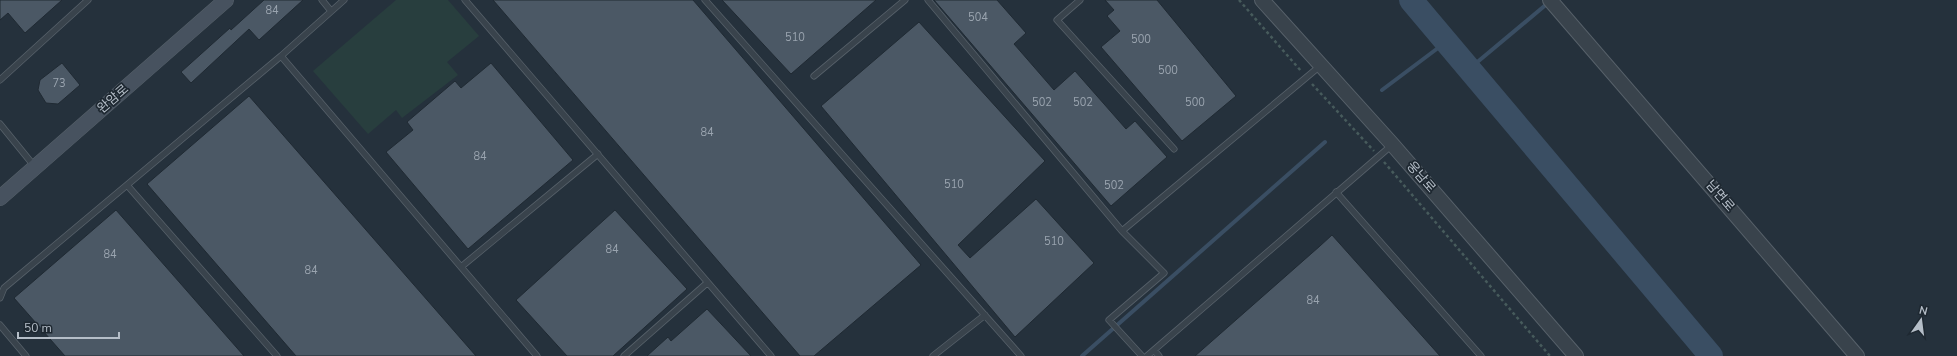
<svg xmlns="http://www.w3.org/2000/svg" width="1957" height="356" font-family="'Nunito Sans','Noto Sans KR',sans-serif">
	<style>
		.green { fill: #283e3e }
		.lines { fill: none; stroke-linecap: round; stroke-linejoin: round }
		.stream { stroke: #3a4e63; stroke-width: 4 }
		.river { stroke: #3a4e63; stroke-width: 24 }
		.building { fill: #4b5865; stroke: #202a33 }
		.service-casing { stroke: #57616a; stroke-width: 7 }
		.tertiary-casing { stroke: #57616a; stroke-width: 16 }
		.secondary-casing { stroke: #57616a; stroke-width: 16 }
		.path { stroke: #475b5c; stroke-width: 2.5; stroke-dasharray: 3 3; stroke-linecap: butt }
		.service { stroke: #39434c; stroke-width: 5.5 }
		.tertiary { stroke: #39434c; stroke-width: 14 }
		.secondary { stroke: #47525f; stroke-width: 15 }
		.labels { text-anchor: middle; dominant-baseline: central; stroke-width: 3.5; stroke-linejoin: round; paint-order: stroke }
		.number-label { font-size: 11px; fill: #9aa4af }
		.street-label { font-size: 13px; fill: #b5bec8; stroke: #1e2831 }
	</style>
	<rect width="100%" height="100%" fill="#25313c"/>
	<path class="green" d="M396 0H448L479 36 447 62 458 75 402 118 396 110 368 134 313 71Z"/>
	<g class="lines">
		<path class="stream" d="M1469 69 1548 3
			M1382 90 1446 42
			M1082 356 1325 142"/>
		<path class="river" d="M1411 0 1711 356"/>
	</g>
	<path class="building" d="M0 0H62L25 33 8 13 0 20Z
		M264 0H303L259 40 249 29 191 83 181 72 230 28 231 30Z
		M493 0H693L921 265 814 356H800Z
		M722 0H876L791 74Z
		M934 0H997L1026 33 1014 44 1054 90 1075 71 1126 129 1135 121 1167 157 1111 206Z
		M1105 0H1157L1236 96 1182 141 1101 47 1120 31 1107 16 1114 10Z
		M919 22 1045 161 958 245 970 258 1036 199 1094 263 1015 337 821 106Z
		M62 63 80 85 58 104 46 103 38 90 40 80Z
		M491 63 573 160 468 249 386 152 413 130 407 122 455 81 461 88Z
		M249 96 476 356H296L147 184Z
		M116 210 244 356H65L14 298Z
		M615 210 687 289 613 356H567L516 300Z
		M1332 235 1440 356H1195L1320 246Z
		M707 309 751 356H647L668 337 671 341Z"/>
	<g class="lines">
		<g class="service-casing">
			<path id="service" d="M322 0 331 11
				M344 0 281 56 537 356
				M465 0 771 356
				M705 0 1021 356
				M928 0 1122 231 1164 273 1109 320 1142 356
				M1080 0 1057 20 1174 149
				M814 76 905 0
				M0 80 88 0
				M0 124 35 167
				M127 185 277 356
				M1336 192 1481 356
				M1122 231 1320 66
				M461 267 598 154
				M0 298 4 288 281 56
				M0 325 26 356
				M1154 350 1159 356
				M624 356 707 283
				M933 356 985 315
				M1147 356 1392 145"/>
		</g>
		<g class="tertiary-casing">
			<path id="tertiary" d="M1262 0 1392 144 1576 356
				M1550 0 1857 356"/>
		</g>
		<g class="secondary-casing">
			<path id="secondary" d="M0 198 226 0"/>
		</g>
		<path class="path" d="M1239 0 1301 71
			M1312 84 1374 151
			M1384 162 1550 356"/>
		<use href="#service" class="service"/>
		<use href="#tertiary" class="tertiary"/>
		<use href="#secondary" class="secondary"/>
	</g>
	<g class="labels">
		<g class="number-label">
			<text x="272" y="10">84</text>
			<text x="978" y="17">504</text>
			<text x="795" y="37">510</text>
			<text x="1141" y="39">500</text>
			<text x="1168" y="70">500</text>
			<text x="59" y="83">73</text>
			<text x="1042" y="102">502</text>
			<text x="1083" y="102">502</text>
			<text x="1195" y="102">500</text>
			<text x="707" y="132">84</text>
			<text x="480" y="156">84</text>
			<text x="954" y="184">510</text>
			<text x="1114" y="185">502</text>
			<text x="1054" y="241">510</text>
			<text x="612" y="249">84</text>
			<text x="110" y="254">84</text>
			<text x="311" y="270">84</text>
			<text x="1313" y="300">84</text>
		</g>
		<g class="street-label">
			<text transform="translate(113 99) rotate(-41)">완암로</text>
			<text transform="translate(1421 177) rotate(49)">웅남로</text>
			<text transform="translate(1720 196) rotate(49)">남면로</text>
		</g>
	</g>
	<g transform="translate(1921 320) rotate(14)" stroke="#1e2831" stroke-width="3" paint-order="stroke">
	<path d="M0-3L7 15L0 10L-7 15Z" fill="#b5bec8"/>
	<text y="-6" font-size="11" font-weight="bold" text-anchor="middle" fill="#b5bec8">N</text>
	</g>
	<path d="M18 332v6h101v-6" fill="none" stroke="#b5bec8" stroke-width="2"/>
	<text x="24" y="332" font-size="12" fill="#b5bec8" stroke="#1e2831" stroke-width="3" paint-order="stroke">50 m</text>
</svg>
